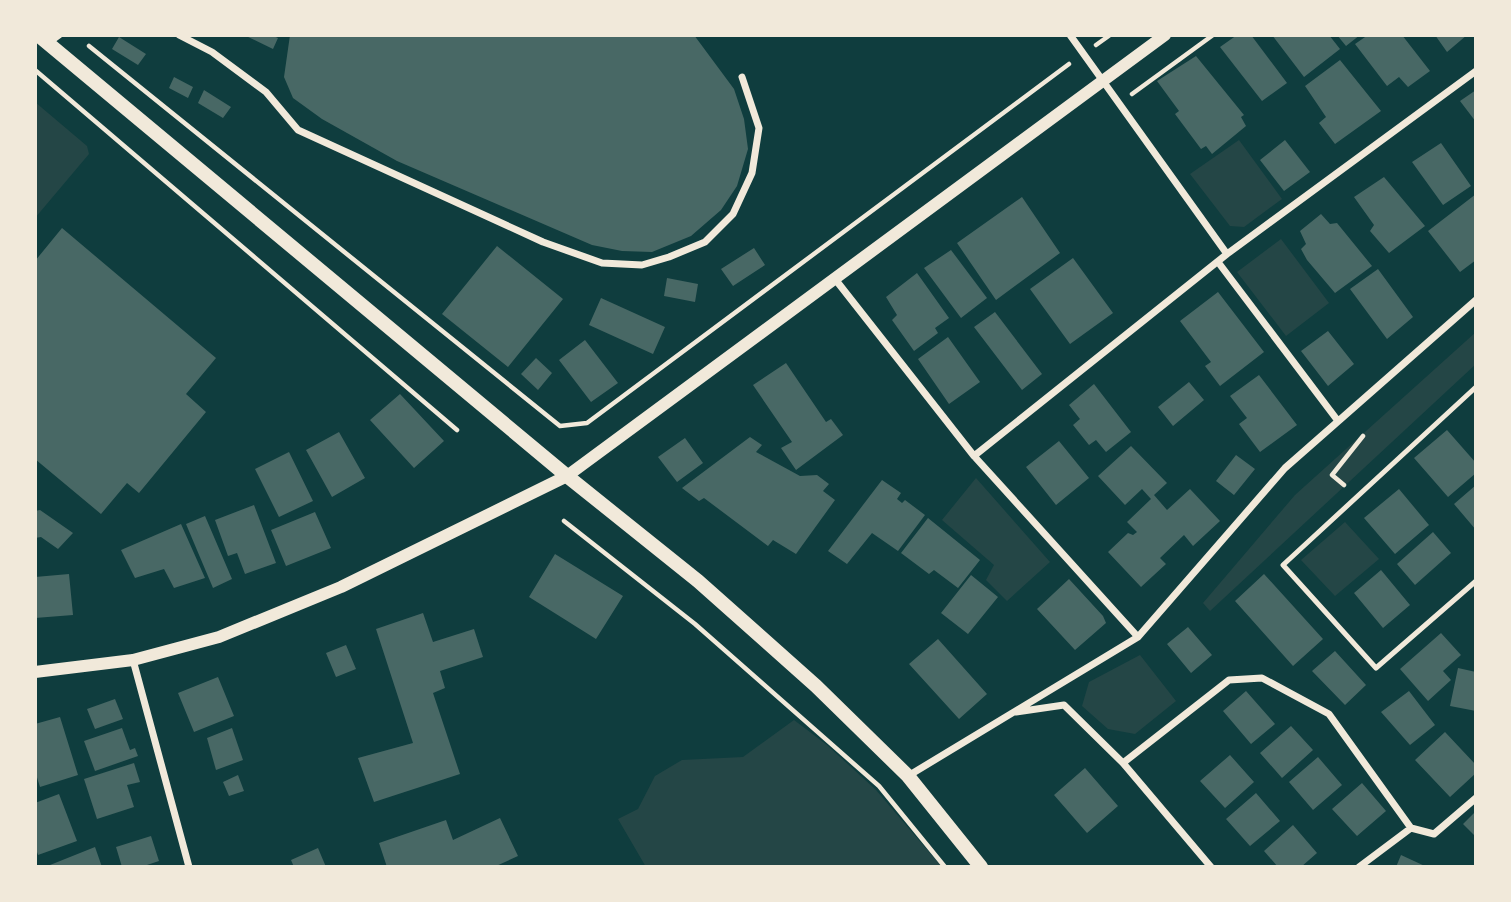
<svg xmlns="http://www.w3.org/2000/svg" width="1511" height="902" font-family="Figtree,sans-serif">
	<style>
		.green { fill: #244646 }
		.building { fill: #486865 }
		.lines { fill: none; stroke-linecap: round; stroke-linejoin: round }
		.path { stroke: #f1e9da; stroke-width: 4.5 }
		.service { stroke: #f1e9da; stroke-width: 5 }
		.minor { stroke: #f1e9da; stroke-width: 7 }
		.tertiary { stroke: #f1e9da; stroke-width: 12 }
		.secondary { stroke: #f1e9da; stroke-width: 14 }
	</style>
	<rect width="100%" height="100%" fill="#0f3d3e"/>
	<path class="green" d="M35 102 87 146 89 154 35 218Z
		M1239 140 1282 199 1244 227 1230 226 1190 174Z
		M1281 239 1329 303 1286 336 1237 272Z
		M1476 332V364L1210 611 1203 603 1295 495Z
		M976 478 1050 562 1007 601 986 580 994 565 942 520Z
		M1345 522 1379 559 1335 596 1301 560Z
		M1140 655 1176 701 1135 734 1108 729 1082 706 1089 682Z
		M794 720 827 745 876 790 942 867H646L618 819 638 809 655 776 682 760 743 757Z"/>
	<path class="building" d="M244 35H271L278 38 273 49Z
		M290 35H694L734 89 744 119 748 149 737 186 721 210 691 236 652 252 622 251 592 245 397 161 322 119 293 98 284 77Z
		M1237 35H1251L1287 83 1262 101 1220 47Z
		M1272 35H1329L1340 49 1304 77Z
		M1337 35H1360L1346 46Z
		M1368 35H1402L1430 71 1408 87 1399 77 1387 86 1355 44Z
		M1435 35H1467L1447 52Z
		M119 37 146 54 138 65 112 49Z
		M1196 56 1244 115 1241 117 1246 126 1212 154 1206 146 1201 149 1175 114 1179 111 1157 81Z
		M1340 60 1381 111 1335 144 1319 123 1326 117 1305 86Z
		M174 77 193 87 188 98 169 88Z
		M204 90 231 107 223 118 198 103Z
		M1476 90V122L1460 101Z
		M1285 140 1310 172 1284 191 1260 160Z
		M1441 143 1471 186 1443 205 1412 162Z
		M1384 177 1425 226 1389 253 1370 231 1374 225 1354 197Z
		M1476 194V260L1460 272 1428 231Z
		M1022 197 1060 253 996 300 957 243Z
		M1321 214 1330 224 1337 223 1372 266 1335 293 1307 260 1301 249 1306 244 1300 231Z
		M62 228 216 358 186 394 206 412 139 493 127 483 101 514 35 459V261Z
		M497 246 563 299 508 367 442 314Z
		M754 248 765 265 733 286 721 269Z
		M951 250 987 298 961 318 924 268Z
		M1073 258 1113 313 1070 344 1030 289Z
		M1378 269 1413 317 1387 339 1350 289Z
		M917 273 949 318 935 328 938 333 914 351 892 320 897 315 886 297Z
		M667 278 698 284 695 302 664 296Z
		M1218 292 1264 352 1220 386 1205 366 1211 362 1180 321Z
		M601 298 665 327 653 354 589 325Z
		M995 312 1042 374 1022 390 974 327Z
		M1328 331 1354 364 1328 386 1301 351Z
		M948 337 980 382 949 404 918 359Z
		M585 340 618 383 591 402 559 360Z
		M536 358 552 373 538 390 521 374Z
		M786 363 826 422 831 419 843 435 796 470 781 448 792 442 753 385Z
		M1259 375 1297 425 1260 452 1239 424 1247 418 1230 396Z
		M1189 382 1204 400 1173 426 1158 407Z
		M1094 384 1131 432 1106 452 1096 440 1089 445 1073 425 1080 419 1069 405Z
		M400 394 444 441 414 468 370 420Z
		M1447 430 1476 463V473L1448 497 1414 458Z
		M339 432 365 478 332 497 306 450Z
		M750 437 762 445 756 452 800 476 817 475 829 484 823 491 835 500 796 554 773 540 768 546 704 498 699 501 682 488Z
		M685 438 703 463 677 482 658 457Z
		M1059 441 1089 478 1056 505 1026 467Z
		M1131 446 1167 483 1154 495 1167 510 1190 489 1220 521 1193 546 1184 535 1160 558 1166 564 1141 587 1108 552 1128 533 1133 535 1137 532 1127 522 1151 499 1142 489 1125 505 1098 476Z
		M289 452 313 501 279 517 255 469Z
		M1236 455 1255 469 1234 495 1216 481Z
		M882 480 901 493 897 499 902 503 905 500 925 515 898 551 872 533 847 564 828 551Z
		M1476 485V530L1454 504Z
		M1399 489 1429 525 1395 554 1364 518Z
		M254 505 276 563 245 574 237 553 228 556 215 520Z
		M40 510 73 533 58 549 41 537 35 538V511Z
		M315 512 331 548 286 566 271 530Z
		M205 516 232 579 213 588 186 524Z
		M928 518 980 560 958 588 934 570 929 574 901 553Z
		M181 524 205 578 174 588 164 569 135 578 121 550Z
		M1433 532 1451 553 1415 585 1397 564Z
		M555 554 623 596 596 639 529 597Z
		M1381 570 1410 605 1383 628 1354 593Z
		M69 574 73 615 35 618V577Z
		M1264 574 1323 639 1293 666 1235 601Z
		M971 575 998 597 968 634 941 613Z
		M1069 579 1103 616 1106 623 1075 650 1037 609Z
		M423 613 433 642 474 629 483 657 440 671 445 688 433 693 460 774 374 802 358 758 413 743 376 629Z
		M1188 627 1212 655 1191 673 1167 644Z
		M1441 633 1461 655 1443 671 1451 680 1428 701 1400 669Z
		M938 639 987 694 959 719 909 664Z
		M346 645 356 669 336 677 326 653Z
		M1335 651 1366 685 1345 705 1312 671Z
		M1458 668 1476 672V711L1450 706Z
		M218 677 234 716 194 732 178 693Z
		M1246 691 1275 724 1251 744 1223 711Z
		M1409 691 1435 725 1410 745 1381 712Z
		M115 699 123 719 95 729 87 709Z
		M60 717 78 775 40 787 35 771V724Z
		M1291 726 1313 750 1282 778 1260 753Z
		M122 728 130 750 135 748 138 756 95 771 84 741Z
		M232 728 243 760 216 770 207 738Z
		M1445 732 1476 765V773L1450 797 1415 760Z
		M1230 755 1254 782 1225 808 1200 781Z
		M1318 757 1342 785 1313 810 1289 782Z
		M134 763 140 782 127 785 134 807 97 819 84 779Z
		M1085 768 1118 806 1087 833 1054 795Z
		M238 775 244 791 229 796 223 782Z
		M1362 783 1386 811 1357 836 1332 809Z
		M1256 793 1280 821 1250 846 1226 819Z
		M59 794 77 841 38 855 35 846V803Z
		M1476 811V837L1463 824Z
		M500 818 518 856 494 867H387L379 843 446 820 453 840Z
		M1293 825 1317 853 1301 867H1278L1264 851Z
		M151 836 159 861 141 867H122L116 847Z
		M95 847 102 867H51L50 865Z
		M318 848 326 867H294L291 860Z
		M1401 855 1427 867H1396Z"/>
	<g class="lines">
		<path class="path" d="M1096 45 1110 35
			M89 46 560 426 587 423 1069 64
			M35 70 457 430
			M1132 94 1213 35
			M1344 485 1332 475 1363 436
			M564 521 695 624 879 786 945 867"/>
		<path class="service" d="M1476 387 1283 565 1376 668 1476 581"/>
		<path class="minor" d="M179 35 212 52 266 92 298 130 543 242 602 263 642 265 669 257 705 242 733 214 752 173 759 128 742 77
			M1070 35 1227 254
			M48 43 59 35
			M1218 262 1338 421
			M835 279 974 456 1138 637
			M974 456 1227 254 1476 71
			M133 660 189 867
			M1016 712 1064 705 1123 763 1211 867
			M1123 763 1229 680 1262 678 1329 714 1411 828 1359 867
			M908 776 1138 637 1285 468 1476 300
			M1411 828 1434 834 1476 798"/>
		<path class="tertiary" d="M35 672 133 660 219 637 341 587 567 476 1165 35"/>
		<path class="secondary" d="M38 35 567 476 698 581 816 686 908 776 981 867"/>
	</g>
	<rect width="1511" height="902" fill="none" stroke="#f1e9da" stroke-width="74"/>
</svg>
